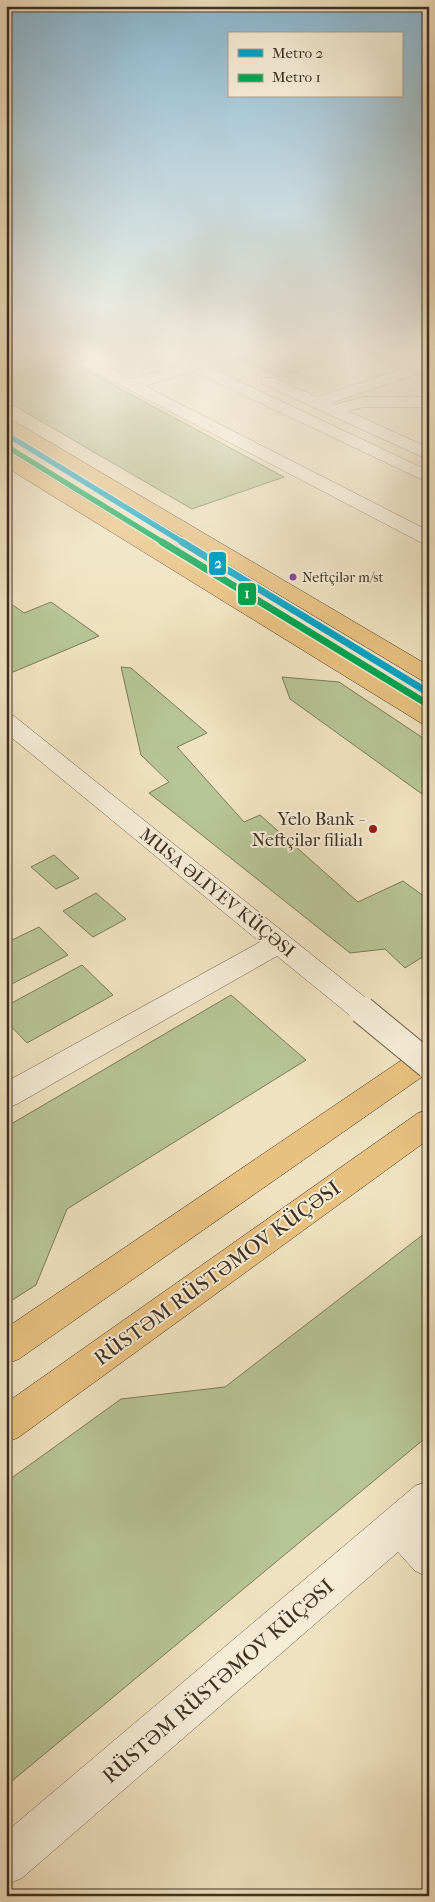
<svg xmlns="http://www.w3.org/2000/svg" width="435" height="1902" font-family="'IM FELL French Canon',serif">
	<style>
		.green { fill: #b7c495; stroke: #7a7a5c }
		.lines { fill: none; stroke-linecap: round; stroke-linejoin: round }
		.minor-casing { stroke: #6a5c4a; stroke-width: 1 }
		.major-casing { stroke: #3e2f22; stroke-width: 1 }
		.minor { fill: #f5ecd6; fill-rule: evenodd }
		.major { fill: #e8c180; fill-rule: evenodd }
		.minor-bridge-casing { stroke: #6a5c4a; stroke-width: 29; stroke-linecap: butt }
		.minor-bridge { stroke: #f5ecd6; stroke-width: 27 }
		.metro-1-far1-casing { stroke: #f5ecd6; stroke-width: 8 }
		.metro-1-casing { stroke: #f5ecd6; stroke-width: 10 }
		.metro-2-far1-casing { stroke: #f5ecd6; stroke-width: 8 }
		.metro-2-casing { stroke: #f5ecd6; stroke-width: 10 }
		.metro-1-far1 { stroke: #03a3c5; stroke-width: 5.5 }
		.metro-1 { stroke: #03a3c5; stroke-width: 7 }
		.metro-2-far1 { stroke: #00a651; stroke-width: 5.5 }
		.metro-2 { stroke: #00a651; stroke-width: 7 }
		.bus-dot { fill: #8e44ad; stroke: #f5ecd6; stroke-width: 2 }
		.poi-dot { fill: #8f2418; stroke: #f5ecd6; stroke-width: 2 }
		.labels { text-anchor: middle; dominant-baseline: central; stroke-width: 4; stroke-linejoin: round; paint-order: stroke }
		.far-bus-label { font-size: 14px; fill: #3e2f22; stroke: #f5ecd6; text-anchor: start }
		.poi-label { font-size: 18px; fill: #3e2f22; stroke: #f5ecd6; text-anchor: end }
		.street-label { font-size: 18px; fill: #3e2f22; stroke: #f5ecd6 }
		.near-street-label { font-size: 21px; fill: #3e2f22; stroke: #f5ecd6 }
		.line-badge { stroke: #f5ecd6; stroke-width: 2 }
		.badge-label { font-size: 14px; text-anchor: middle; font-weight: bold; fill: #fff }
	</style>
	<rect width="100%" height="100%" fill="#f0e2c0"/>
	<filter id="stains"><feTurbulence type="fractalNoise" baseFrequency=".004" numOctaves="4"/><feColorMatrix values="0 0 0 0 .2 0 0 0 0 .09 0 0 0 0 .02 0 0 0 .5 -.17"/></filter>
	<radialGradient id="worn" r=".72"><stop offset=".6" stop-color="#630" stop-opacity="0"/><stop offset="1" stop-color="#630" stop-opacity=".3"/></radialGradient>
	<path class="green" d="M33 356H60L284 477 192 509 6 401V363Z
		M243 356H347L278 377 236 358Z
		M6 600 24 613 51 602 99 636 6 675Z
		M121 667 131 668 207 733 177 747 244 822 260 815 358 902 403 881 429 900V953L405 968 385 949 350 953 149 793 169 782 141 755Z
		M282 677 339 682 429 742V799L290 699Z
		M54 855 79 878 56 889 31 867Z
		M96 893 126 919 93 937 63 911Z
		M39 927 68 955 6 987V943Z
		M82 965 113 995 27 1043 6 1021V1006Z
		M231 995 306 1060 67 1209 36 1285 6 1304V1127Z
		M429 1230V1435L6 1786V1482L121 1399 225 1387Z"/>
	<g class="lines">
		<g class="minor-casing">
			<path id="minor" d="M67 356H86L132 379 180 365 169 359 167 356H185L195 360 209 356H231L229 359 207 366 429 471V483L193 371 145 386 429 531V545L422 543 70 359Z
				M429 360V370L331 403 335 405 363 397H429V407H364L348 411 429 448V460L263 384 261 381 263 378H275L317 397Z
				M6 714 14 716 372 1003 376 1010 372 1017 362 1020 352 1017 277 956 17 1104 6 1108V1082L260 942 6 733Z
				M429 1481V1577L415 1571 398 1552 22 1878 6 1885V1832L415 1486Z"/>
		</g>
		<g class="major-casing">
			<path id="major" d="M6 419 12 420 429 666V681L421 680 6 431Z
				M6 454 12 455 429 708V725L421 723 6 467Z
				M429 1046V1072L19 1359 6 1364V1328L418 1049Z
				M429 1110V1139L19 1437 6 1443V1403L418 1113Z"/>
		</g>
		<use href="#minor" class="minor"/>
		<use href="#major" class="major"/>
		<g class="minor-bridge-casing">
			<path id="minor-bridge" d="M362 1010 429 1065"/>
		</g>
		<use href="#minor-bridge" class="minor-bridge"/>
		<g class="metro-1-far1-casing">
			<path id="metro-1-far1" d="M6 434 184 543"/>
		</g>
		<g class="metro-1-casing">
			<path id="metro-1" d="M182 542 429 693"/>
		</g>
		<g class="metro-2-far1-casing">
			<path id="metro-2-far1" d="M6 446 164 543"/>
		</g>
		<g class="metro-2-casing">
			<path id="metro-2" d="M162 542 424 702"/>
		</g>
		<use href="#metro-1-far1" class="metro-1-far1"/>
		<use href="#metro-1" class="metro-1"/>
		<use href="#metro-2-far1" class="metro-2-far1"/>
		<use href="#metro-2" class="metro-2"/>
	</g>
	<linearGradient id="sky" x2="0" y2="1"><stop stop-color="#89b8d3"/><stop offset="0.57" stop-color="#f8f2e3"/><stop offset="1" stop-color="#f8f2e3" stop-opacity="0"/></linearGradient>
	<rect width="435" height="622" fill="url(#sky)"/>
	<circle class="bus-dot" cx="293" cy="577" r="4.5"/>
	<circle class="poi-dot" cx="373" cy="829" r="5"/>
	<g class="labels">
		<g class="far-bus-label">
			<text x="302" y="577">Neftçilər m/st</text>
		</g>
		<g class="poi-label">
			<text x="363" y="819">Yelo Bank -<tspan x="363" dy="21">Neftçilər filialı</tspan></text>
		</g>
		<g class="street-label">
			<text transform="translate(217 893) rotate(39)">MUSA ƏLIYEV KÜÇƏSI</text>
		</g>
		<g class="near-street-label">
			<text transform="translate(217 1273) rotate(-36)">RÜSTƏM RÜSTƏMOV KÜÇƏSI</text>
			<text transform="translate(218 1681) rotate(-41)">RÜSTƏM RÜSTƏMOV KÜÇƏSI</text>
		</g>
	</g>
	<g class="line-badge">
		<rect x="208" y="551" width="19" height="25" rx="5" fill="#03a3c5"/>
		<rect x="237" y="582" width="20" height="24" rx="5" fill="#00a651"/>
	</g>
	<g class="badge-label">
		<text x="218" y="568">2</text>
		<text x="247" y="598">1</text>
	</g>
	<rect width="435" height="1902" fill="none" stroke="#f0e2c0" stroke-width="25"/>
	<rect x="8" y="8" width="420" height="1887" fill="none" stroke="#3e2f22" stroke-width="2.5"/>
	<rect x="12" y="12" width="410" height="1877" fill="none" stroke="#3e2f22"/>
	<rect x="228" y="32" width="175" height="65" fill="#f5ecd6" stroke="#aca08e"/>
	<rect x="238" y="49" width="25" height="8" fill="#03a3c5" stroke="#aca08e"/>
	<text x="272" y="58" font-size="15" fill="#3e2f22">Metro 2</text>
	<rect x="238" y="74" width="25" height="8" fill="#00a651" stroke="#aca08e"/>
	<text x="272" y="82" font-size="15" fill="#3e2f22">Metro 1</text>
	<rect width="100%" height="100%" filter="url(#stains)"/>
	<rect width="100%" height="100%" fill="url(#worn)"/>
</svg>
